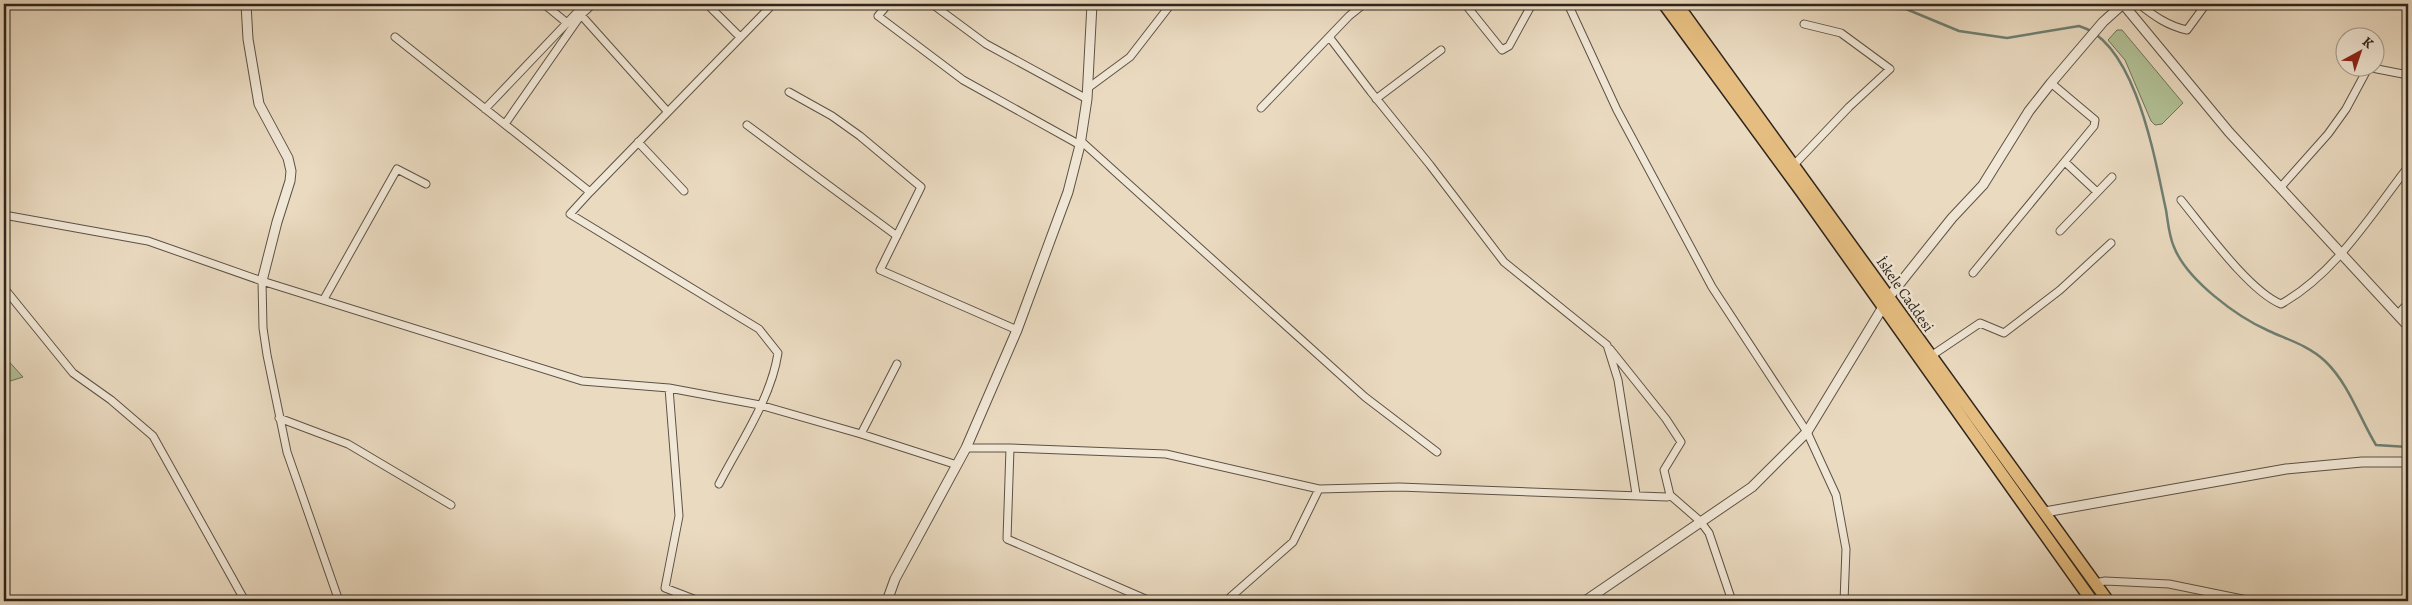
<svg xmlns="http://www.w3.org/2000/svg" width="2412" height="605" font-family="Alegreya,serif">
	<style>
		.green { fill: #b2c196; stroke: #707359 }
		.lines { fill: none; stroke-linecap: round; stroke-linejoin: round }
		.stream { stroke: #6e7f72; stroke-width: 2.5 }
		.minor-casing { stroke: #5d5245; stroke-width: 9 }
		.tertiary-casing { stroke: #5d5245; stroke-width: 11 }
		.primary-casing { stroke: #2e251c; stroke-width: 14 }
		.minor { stroke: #f1e7d6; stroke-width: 7 }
		.tertiary { stroke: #f1e7d6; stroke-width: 9 }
		.primary { stroke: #e5bd80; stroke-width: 11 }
		.labels { text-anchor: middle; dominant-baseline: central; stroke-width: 5; stroke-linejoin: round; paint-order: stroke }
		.street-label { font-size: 15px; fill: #2e251c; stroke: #f1e7d6 }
	</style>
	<rect width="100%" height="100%" fill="#eadac0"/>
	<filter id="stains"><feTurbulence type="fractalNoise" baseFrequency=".004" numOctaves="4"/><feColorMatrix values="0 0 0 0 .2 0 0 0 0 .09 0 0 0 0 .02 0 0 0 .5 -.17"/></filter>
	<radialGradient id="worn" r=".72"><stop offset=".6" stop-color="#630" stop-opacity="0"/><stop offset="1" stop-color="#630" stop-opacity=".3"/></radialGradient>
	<path class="green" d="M2117 30H2122L2183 103 2162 124 2155 125 2151 121 2125 60 2108 40Z
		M4 356 23 377 4 383Z"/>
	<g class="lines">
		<path class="stream" d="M1821 4 1826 8 1906 9 1959 31 2007 38 2079 26C2136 42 2155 160 2166 210 2168 222 2169 236 2174 247 2187 280 2237 317 2269 331 2289 340 2309 346 2325 361 2349 384 2359 417 2376 445L2408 447"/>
		<g class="minor-casing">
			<path id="minor" d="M544 4 567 23
				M707 4 740 37
				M888 4 878 16 963 80 1080 145
				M932 4 986 44 1087 99
				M1465 4 1502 50 1509 46 1532 4
				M1568 4 1617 110 1712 287 1807 432 1836 495 1846 549 1844 601
				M2139 4C2154 16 2168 26 2187 30L2206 4
				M581 15 667 111
				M395 37 590 192 570 214 759 329 778 353C771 399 740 443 719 484
				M1330 38 1371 92 1430 165 1504 262 1607 345 1618 380 1636 494
				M2372 68 2408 75
				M1088 88 1130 57 1171 4
				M789 92 832 116 860 136 921 187 880 270 1017 330
				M1376 99 1441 50
				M1261 108 1349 16 1364 4
				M485 109 585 4
				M505 124 581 15 593 4
				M747 125 897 236
				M1081 141 1365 397 1437 452
				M638 142 684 191
				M2065 162 2097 192
				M1791 168 1849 107 1890 69 1841 33 1804 24
				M2280 188 2328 134 2346 109 2368 68
				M590 192 773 4
				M2181 200C2204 228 2249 291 2281 304 2335 274 2371 215 2408 167
				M4 215 148 241 262 281 582 381 669 388 760 405 861 434 957 465
				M2060 231 2112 177
				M1973 273 2094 126 2095 120 2051 83
				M262 281 263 328 267 355 287 452 339 601
				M4 288 73 373 111 400 153 436 245 601
				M324 299 397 169 426 184
				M2397 315 2408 303
				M1610 349 1666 419 1681 442 1664 470 1670 495
				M1931 356 1980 323 2004 333 2060 290 2111 243
				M669 388 679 516 665 588 699 601
				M279 418 348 444 451 505
				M861 434 897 364
				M966 448H1010L1166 454 1319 489 1399 487 1667 497 1670 495 1700 521 1709 533 1732 601
				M1010 448 1007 539 1150 601
				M2095 583 2105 581 2169 584 2252 601
				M1226 601 1293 542 1319 489"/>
		</g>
		<g class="tertiary-casing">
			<path id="tertiary" d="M246 4 248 39 259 104 288 158 291 171 290 181 277 222 262 281
				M2123 4 2229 132 2408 326
				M2045 512 2286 469 2362 462H2408
				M887 601 895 579 966 448 1017 330 1068 192 1080 145 1087 99 1092 4
				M1585 601 1752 487 1807 432 1889 297 1952 218 1983 185 2029 111 2051 83 2103 22 2123 4"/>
		</g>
		<g class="primary-casing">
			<path id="primary" d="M1664 4 1801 191 2092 601
				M1677 4 2108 601"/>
		</g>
		<use href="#minor" class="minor"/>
		<use href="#tertiary" class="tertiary"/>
		<use href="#primary" class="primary"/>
	</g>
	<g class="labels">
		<g class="street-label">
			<text transform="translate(1905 294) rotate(55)">İskele Caddesi</text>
		</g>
	</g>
	<rect width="2412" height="605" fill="none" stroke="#eadac0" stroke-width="20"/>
	<rect x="5" y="5" width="2402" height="595" fill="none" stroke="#2e251c" stroke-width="2.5"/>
	<rect x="10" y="10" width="2392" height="585" fill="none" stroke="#2e251c"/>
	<g transform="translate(2360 52) rotate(40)"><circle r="24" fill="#f1e7d6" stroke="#a3998c"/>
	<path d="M0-4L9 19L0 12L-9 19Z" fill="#8f2418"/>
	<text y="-8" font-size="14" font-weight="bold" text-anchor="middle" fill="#2e251c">K</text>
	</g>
	<rect width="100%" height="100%" filter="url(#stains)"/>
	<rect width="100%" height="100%" fill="url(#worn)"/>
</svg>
